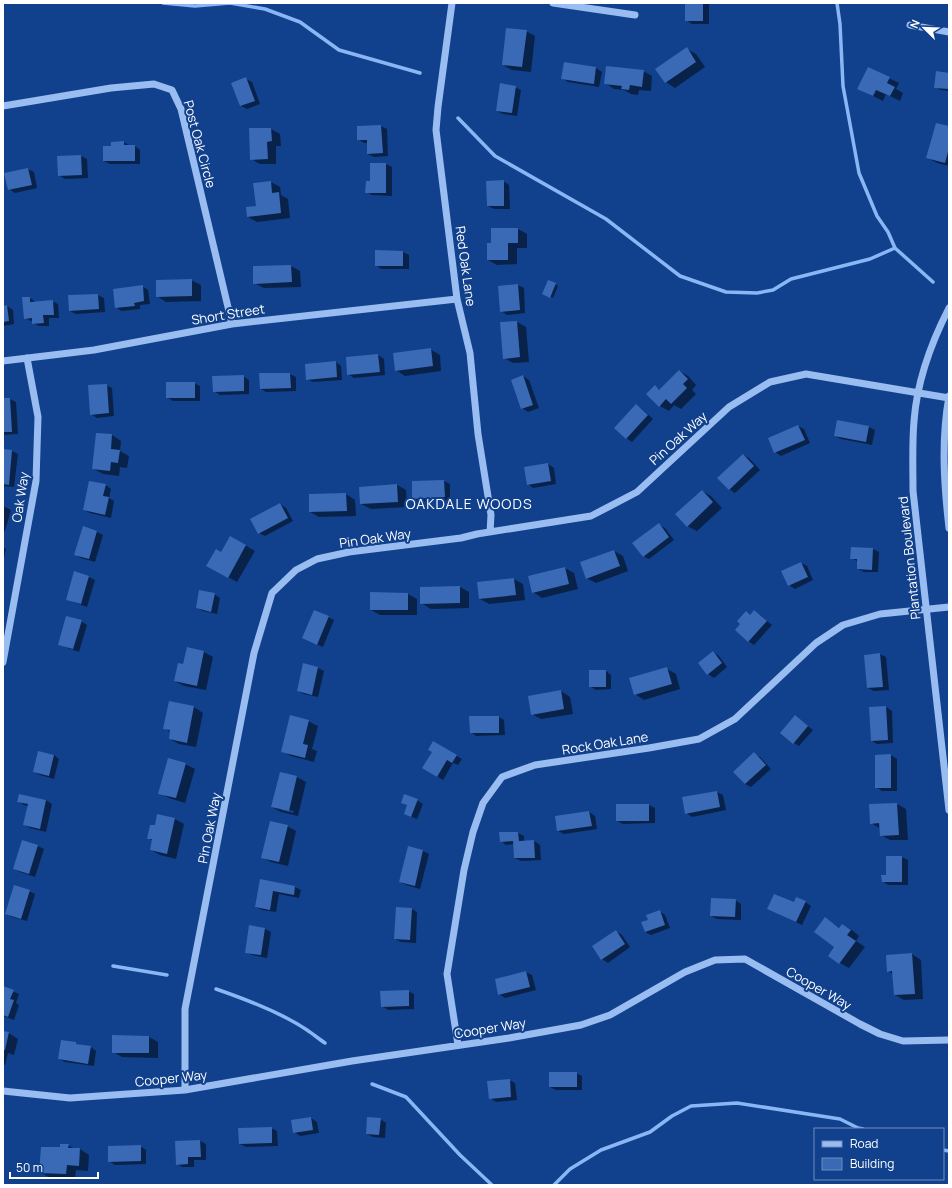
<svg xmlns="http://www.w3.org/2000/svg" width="952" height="1188" font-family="Manrope,sans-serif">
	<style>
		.shadow { fill: #0007; fill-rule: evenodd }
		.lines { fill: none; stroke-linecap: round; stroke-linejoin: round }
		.stream { stroke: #8ab6f5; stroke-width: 3.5 }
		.building { fill: #3a69b6 }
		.minor { stroke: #99bcf1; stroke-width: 7 }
		.labels { text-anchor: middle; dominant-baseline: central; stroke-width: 4; stroke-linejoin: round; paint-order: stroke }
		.street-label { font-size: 13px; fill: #fff; stroke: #11408c }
		.neighbourhood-label { font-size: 14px; letter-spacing: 1px; fill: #fff; stroke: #11408c }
	</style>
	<rect width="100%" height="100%" fill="#11408c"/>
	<path class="shadow" d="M686 3H709V24H692L686 20Z
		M526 31 535 36 531 72 512 70 503 65Z
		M687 49 696 54 705 67 675 88 666 82Z
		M596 68 602 72 599 87 568 82 562 78Z
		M868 68 899 83 896 89 903 93 900 101 886 94 883 101 859 89Z
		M643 71 652 76 651 91 639 90 638 95 631 94 624 90 614 89 605 83Z
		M949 74V91L941 90 935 87Z
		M246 79 252 82 260 104 247 109 241 106 233 84Z
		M515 87 521 90 517 116 503 114 497 111Z
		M381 126 387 129 388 156 374 157 368 154V143H364L358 139V127Z
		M949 127V166L937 163 928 158Z
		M250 129H271L280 134 281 146H276V164H260L251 159Z
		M124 142 130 146H135L140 150V164H110L104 161 112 147Z
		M81 156 87 159 88 178 65 179 59 175Z
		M371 164H386L392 167V196L372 195 366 192 371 182Z
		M28 169 34 172 37 188 15 193 9 189 5 174Z
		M503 181 509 185 510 209H494L488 206Z
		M271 182 280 187 281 195 288 199 290 218 257 222 248 217 257 206Z
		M518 229 527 234V248H517V264L497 265 488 260Z
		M403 252 409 255V269H381L376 265Z
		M291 266 300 271 301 287 264 288 254 283Z
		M191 280 201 285V301L166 302 157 296Z
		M549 281 558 286 553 298 543 294Z
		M518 285 524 288 525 313 507 315 501 311Z
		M142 286 148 290 150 304 140 305V309L121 311 116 307Z
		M98 295 104 298 105 312 76 314 70 311Z
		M30 298 36 302 52 301 58 304 59 318H49V326H39L33 323V321H31L25 318Z
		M7 306 13 310 14 324 3 326V307Z
		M517 322 526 327 529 362 513 363 504 358Z
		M430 349 440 355 441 371 405 376 396 370Z
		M378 355 384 359 385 375 354 378 348 374Z
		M336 362 341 366 342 380 313 382 307 379Z
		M679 371 688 376 696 385 692 390 696 394 681 409 674 405 669 411 660 406 655 387 660 390Z
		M290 374 296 377V391L266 392 261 389Z
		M243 376 249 380V394L220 395 214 391Z
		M523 376 529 380 539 408 528 412 522 408Z
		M194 383 200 386V401H173L167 397Z
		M106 385 112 388 114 416 97 418 91 414Z
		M3 399H10L16 402 18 434 3 435Z
		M636 405 642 409 653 419 632 442 626 438Z
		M838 421 869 427 875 430 872 445 841 439 835 436Z
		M798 426 804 429 810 443 781 456 775 452Z
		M97 434 112 435 121 441 120 451 129 456 127 468 120 467 119 476 103 474 94 469Z
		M3 450 12 451 18 454 14 487 3 486Z
		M743 455 749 458 760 470 735 493 729 489Z
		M548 464 554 468 556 484 533 488 528 484Z
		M444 481 450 484V500L419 502 413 498Z
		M106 485 111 489 109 498 114 501 111 518 90 513 84 510Z
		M397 485 406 490 407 507 371 509 361 504 360 488Z
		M702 491 711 496 722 508 697 531 687 526Z
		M346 494 355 500 356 516 319 517 310 512Z
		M280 504 286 508 293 521 265 536 259 533Z
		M3 506 11 510 5 531H3Z
		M659 525 665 528 674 540 649 559 643 556Z
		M83 528 97 532 103 535 95 562 81 558 76 555Z
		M231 537 255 551 237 582 208 566 222 553Z
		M3 547 6 549 3 562Z
		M852 548 873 549 879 552 878 572H864L858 569V562L852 558Z
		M614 551 623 556 628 571 596 583 586 578Z
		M801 563 807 566 813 580 795 589 789 585Z
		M565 568 574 573 578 589 542 598 533 592Z
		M74 572 89 577 95 580 87 607 73 602 67 599Z
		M514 579 523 584 525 600 489 604 480 599Z
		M460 587 469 592V608L431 609 421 603Z
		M214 594 220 598 217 614 203 611 197 608Z
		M408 594 417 599V615H380L371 610Z
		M754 611 760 615 772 625 754 645 748 641 742 624Z
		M328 617 334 620 323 647 309 641Z
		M81 621 87 625 79 652 65 647 59 644Z
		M188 648 204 652 213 657 206 690 184 686 175 681 184 665Z
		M713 652 719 656 727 667 714 678 708 674Z
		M880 654 886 657 889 690 874 691 868 688 865 655Z
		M304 665 318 668 324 671 318 697 304 694 298 691Z
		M667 669 676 674 680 689 644 700 635 694Z
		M606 671 611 675V689L596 690 590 686Z
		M561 691 570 697 573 714 541 719 532 714Z
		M194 707 203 713 196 747 179 744 170 739 171 732 164 728Z
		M886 707 892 711 893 743 877 744 872 741Z
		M499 717 504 720 505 735 476 736 471 732Z
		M795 717 813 730 799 746 794 743Z
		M308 721 318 726 312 749 317 751 314 762 291 756 282 751Z
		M434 742 462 759 458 765 453 763 443 780 424 768 433 752Z
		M754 754 760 757 771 769 751 787 745 784 735 772Z
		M54 755 59 759 54 779 40 775 34 772Z
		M891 755 897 759V791H882L876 787Z
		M185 764 195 769 185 803 169 798 160 793Z
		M297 777 306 782 298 816 281 812 272 807ZM281 808 294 811 293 813 281 810Z
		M717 792 723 795 726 810 692 817 686 813Z
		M20 795 46 800 52 804 46 832 30 828 25 825 29 806 24 805 18 801Z
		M417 800 423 804 417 819 405 814 408 806 402 802Z
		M897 804 906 809 908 840H890L881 835V829L871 823Z
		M649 805 655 808V823L623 824 617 821Z
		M589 812 595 816 597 829 564 834 558 831Z
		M175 819 184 824 176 859 160 855 151 850 153 841 149 838 155 827Z
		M287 826 296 831 288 866 271 862 262 857Z
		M518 833 524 836V841H534L540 845 541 860 521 861 515 858 514 844 506 845 501 841Z
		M23 841 38 846 44 849 35 877 20 872 14 869Z
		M408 847 423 851 429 854 420 889 406 885 400 882Z
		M887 857H902L908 860V885H888L882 881 887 876Z
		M261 881 295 887 301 890 299 898 279 894 276 912 262 910 256 907Z
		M29 891 35 894 27 921 12 917 6 913Z
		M735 900 741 904V920L717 919 711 916Z
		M805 902 811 906 802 925 769 909Z
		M412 909 417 912 416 943 401 942 395 939Z
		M659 911 665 915 670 928 651 935 645 932Z
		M825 918 840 928 842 925 852 930 859 936 856 941 865 947 849 968 840 963 836 947Z
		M250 926 265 929 271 932 267 958 252 955 246 952Z
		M616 931 622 935 630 947 608 963 602 959Z
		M912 954 921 960 923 999 904 1000 895 995 894 975 888 971Z
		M526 972 532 975 536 990 505 998 499 994Z
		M3 987 19 994 16 1003 19 1005 14 1020 3 1016Z
		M408 991 414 994V1009L388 1010 382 1006Z
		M3 1032 9 1033 18 1039 14 1055 8 1053 5 1065H3Z
		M149 1037 158 1042V1058L122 1057 113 1052Z
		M75 1043 80 1046 91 1047 96 1051 94 1066 65 1062 59 1059Z
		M576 1073 582 1076V1090H556L550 1087Z
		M509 1080 515 1083 517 1100 496 1102 490 1098Z
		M311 1118 317 1122 319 1133 300 1136 294 1132Z
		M380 1119 386 1123 385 1138 373 1137 367 1134Z
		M271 1128 277 1131 278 1146 246 1147 240 1144Z
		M200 1141 206 1144V1160H194V1167H182L177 1164 176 1142Z
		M68 1145 75 1149H80L89 1155 88 1171 76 1170 75 1179 50 1178 40 1172 61 1148Z
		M140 1146 146 1150V1164L115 1165 109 1161Z"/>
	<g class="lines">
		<path class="stream" d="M163 3 195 6 230 3 265 9 300 22 339 50 420 73
			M837 3 840 24 843 86 859 173 877 216 888 232 895 248 933 282
			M458 118 495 156 606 219 680 276 726 292 757 293 773 290 791 279 870 259 895 248
			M113 966 167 975
			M216 989C245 999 282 1013 307 1030 313 1034 319 1039 325 1043
			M372 1084 406 1097 460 1155 492 1185
			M943 1150 949 1151
			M554 1185 570 1169 601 1150 650 1132 672 1116 691 1106 737 1103 840 1119 858 1128 863 1129"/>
	</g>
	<path class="building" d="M685 3H703V21H685Z
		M506 28 527 30 522 67 502 65Z
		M687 47 696 62 665 83 655 69Z
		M564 62 596 67 594 84 561 79Z
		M606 66 644 70 642 87 630 85 629 90 621 89 622 86 604 84Z
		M868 67 890 77 887 83 895 87 890 96 876 90 873 96 857 89Z
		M936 71 949 73V89L934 88Z
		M246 77 255 101 240 106 231 83Z
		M500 83 516 86 512 113 496 111Z
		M936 123 949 126V148L945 163 926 158Z
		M381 125 383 153 367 154V140H357V126Z
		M249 128H271L272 141 267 142 268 159 250 160Z
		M124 141V145H135V161H103V146H111V142Z
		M81 155 82 175 58 176 57 156Z
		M370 163H386V193H365L366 181H370Z
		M28 168 32 185 8 190 4 173Z
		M504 180V206H487L486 181Z
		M271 181 272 193 279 192 281 213 247 217 246 207 256 206 253 183Z
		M491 228H518V243H508V260H487V243H491Z
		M375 250 403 251V266H375Z
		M291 265 292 282 253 284V266Z
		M192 279V296L156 297V280Z
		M548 280 556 283 550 298 542 294Z
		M518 284 520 310 500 312 498 286Z
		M143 285 144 301 134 303 135 306 115 308 113 289Z
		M98 294 99 309 69 311 68 295Z
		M22 297H30V302L53 300 54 315H43L44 323 32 324V318L24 319Z
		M7 305 9 321 3 322V306Z
		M517 321 520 357 503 359 500 322Z
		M431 348 433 366 395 371 393 353Z
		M378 354 380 372 347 375 346 357Z
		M336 361 337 377 306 380 305 364Z
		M679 370 688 379 683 384 687 388 671 404 666 399 659 407 646 394 655 385 659 390Z
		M259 373H290L291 388 260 389Z
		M244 375V391L213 392 212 376Z
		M523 375 533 405 521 409 511 380Z
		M166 382H195V398H166Z
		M107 384 109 413 90 415 88 385Z
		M3 398H10L12 432H3Z
		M636 404 648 415 626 439 614 428Z
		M837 420 869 426 866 442 834 436Z
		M798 425 805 440 774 453 768 438Z
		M96 433 112 434 111 449 120 450 118 463 111 462 110 471 92 469Z
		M3 449 12 450 9 485 3 484Z
		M743 454 754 466 729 490 717 478Z
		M548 463 551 481 527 485 524 467Z
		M444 480 445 497 412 499V481Z
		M89 481 106 484 103 496 109 497 105 515 83 510Z
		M397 484 398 502 360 504 359 487Z
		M702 490 713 502 687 527 675 514Z
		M346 493 347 511 309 512V494Z
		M280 503 288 518 258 534 250 519Z
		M659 523 669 537 643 557 632 543Z
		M83 526 97 531 89 559 74 555Z
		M230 536 246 545 228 578 206 566 216 549 221 552Z
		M851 547 873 548 872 570 857 569V559H850Z
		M614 550 620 566 586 579 580 562Z
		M801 562 808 577 788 586 781 571Z
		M565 567 569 584 532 593 528 576Z
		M74 571 89 576 81 604 66 600Z
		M514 578 516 595 479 599 477 582Z
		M460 586V603L420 604V587Z
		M199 590 215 593 211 612 196 608Z
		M370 592 408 593V610H370Z
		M314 610 329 616 317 645 302 638Z
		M754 610 767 621 748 642 735 630 740 624 737 621 746 611 750 615Z
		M66 616 82 620 73 649 58 645Z
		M187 647 204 651 197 686 174 681 178 663 183 664Z
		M713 651 722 663 707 675 698 663Z
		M880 653 883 687 867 688 864 655Z
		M303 663 318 667 312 695 297 691Z
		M667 667 672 684 634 695 629 678Z
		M589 670H606V687H589Z
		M561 690 564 709 531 715 528 696Z
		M169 701 194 706 187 743 169 739 170 730 163 729Z
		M886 706 888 740 871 741 869 707Z
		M290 715 309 720 303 744 308 745 305 758 281 752Z
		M795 715 808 726 793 744 780 733Z
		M469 716H499V733H470Z
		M433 741 457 755 452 763 447 760 437 777 422 768 432 752 428 750Z
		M38 751 54 755 49 776 33 772Z
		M754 752 766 765 745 784 733 772Z
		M891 754V788H875V755Z
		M168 758 186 763 176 798 158 794Z
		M280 772 297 776 289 811 271 807Z
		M717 791 720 807 685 814 682 797Z
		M19 794 46 800 40 829 23 825 28 804 17 802Z
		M404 794 418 799 411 817 404 814 407 805 401 803Z
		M897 803 899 835 880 836 879 823 870 824 869 804Z
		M616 804H649V821H616Z
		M589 811 592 826 557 831 555 816Z
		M157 814 175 818 167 854 150 850 152 839H147L150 825H155Z
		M270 821 288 825 279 862 261 858Z
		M499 832H518L519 841 534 840 535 858H514L513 841 500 842Z
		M22 840 38 845 29 874 13 869Z
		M408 846 423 850 415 886 399 882Z
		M886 856H902V882H882L881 875H886Z
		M260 879 295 886 294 895 273 891 270 910 255 907Z
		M14 885 30 890 21 919 5 914Z
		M774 894 794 902 796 897 806 901 796 922 767 909Z
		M711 898 736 899 735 917 710 916Z
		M396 907 412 908 410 940 394 939Z
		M660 910 665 925 645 932 641 922 648 920 646 915Z
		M825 917 839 928 842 924 851 930 847 935 856 941 839 964 828 956 834 947 814 932Z
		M249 925 265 928 261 955 245 953Z
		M616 930 625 944 601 960 592 946Z
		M912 953 915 994 894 995 892 971 887 972 886 955Z
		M526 971 530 987 498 995 495 979Z
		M3 986 14 990 10 999 14 1000 8 1017 3 1015Z
		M409 990V1006L381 1007 380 991Z
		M3 1031 9 1032 5 1050H3Z
		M112 1035 149 1036V1053H112Z
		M61 1040 76 1042V1044L91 1046 88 1064 58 1059Z
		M549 1072H577V1087H549Z
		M510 1079 511 1097 489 1099 487 1081Z
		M311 1117 313 1130 293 1133 291 1120Z
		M367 1117 381 1118 379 1135 366 1134Z
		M272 1127V1143L239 1144 238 1128Z
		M200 1140 201 1157H188V1164L176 1165 175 1141Z
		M60 1144H69L68 1148H80L79 1166 67 1165 66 1174 39 1173 41 1147H60Z
		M141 1145V1161L108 1162V1146Z"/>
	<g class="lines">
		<path class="minor" d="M452 3 438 107 436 130 457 299 470 353 478 434 491 515 490 532
			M553 3 635 15
			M910 25 949 32
			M3 106 111 88 154 84 172 90 181 109 232 324
			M949 308C931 343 917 381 914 421 912 444 913 467 913 491L949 810
			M3 361 94 350 232 324 457 299
			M949 396C941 441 944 484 949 528
			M3 662 36 481 38 417 27 358
			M458 1045 447 974 464 870 473 832 483 803 502 777 535 765 649 748 699 739 735 719 816 643 843 625 880 614 949 607
			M185 1090V1009L254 653 272 593 296 570 317 559 349 552 461 538 477 534 591 516 637 492 729 407 770 382 806 374 949 398
			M3 1091 70 1098 185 1090 352 1061 509 1038 581 1025 610 1015 685 972 715 960 745 959 860 1024 880 1034 903 1041 949 1040"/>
	</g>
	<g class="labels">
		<g class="street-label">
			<text transform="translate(200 144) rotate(75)">Post Oak Circle</text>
			<text transform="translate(466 266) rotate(82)">Red Oak Lane</text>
			<text transform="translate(228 314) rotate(-9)">Short Street</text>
			<text transform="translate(678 438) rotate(-42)">Pin Oak Way</text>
			<text transform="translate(20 497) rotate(-81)">Oak Way</text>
			<text transform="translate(375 538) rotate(-8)">Pin Oak Way</text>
			<text transform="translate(909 558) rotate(-96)">Plantation Boulevard</text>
			<text transform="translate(605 743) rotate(-9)">Rock Oak Lane</text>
			<text transform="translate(209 828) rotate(-79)">Pin Oak Way</text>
			<text transform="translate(819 988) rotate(30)">Cooper Way</text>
			<text transform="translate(490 1028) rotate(-9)">Cooper Way</text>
			<text transform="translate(171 1078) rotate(-6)">Cooper Way</text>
		</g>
		<g class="neighbourhood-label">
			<text x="469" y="503">OAKDALE WOODS</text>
		</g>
	</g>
	<rect width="952" height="1188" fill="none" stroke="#ffffff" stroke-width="8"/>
	<rect x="814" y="1128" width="130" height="52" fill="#11408c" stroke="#708cba"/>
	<rect x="822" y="1141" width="20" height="6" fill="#99bcf1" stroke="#708cba"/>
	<text x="850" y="1148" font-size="12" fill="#ffffff">Road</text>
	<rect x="822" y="1158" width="20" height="12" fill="#3a69b6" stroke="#708cba"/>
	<text x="850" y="1168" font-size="12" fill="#ffffff">Building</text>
	<g transform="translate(924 28) rotate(293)" stroke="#11408c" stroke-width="3" paint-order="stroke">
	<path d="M0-3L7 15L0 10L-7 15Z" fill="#ffffff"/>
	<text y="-6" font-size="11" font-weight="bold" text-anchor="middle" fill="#ffffff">N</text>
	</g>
	<path d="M10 1172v6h88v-6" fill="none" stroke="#ffffff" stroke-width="2"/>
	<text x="16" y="1172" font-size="12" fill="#ffffff" stroke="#11408c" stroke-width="3" paint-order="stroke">50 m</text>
</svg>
